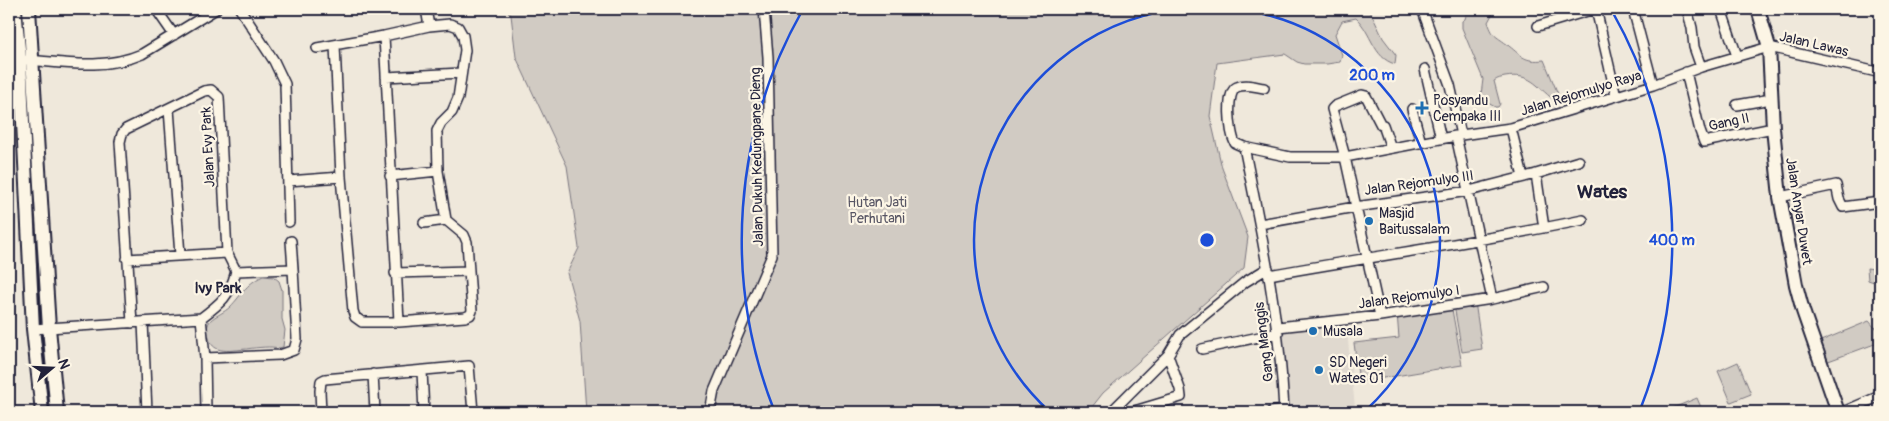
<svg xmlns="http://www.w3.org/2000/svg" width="1889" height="421" font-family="Pangolin,sans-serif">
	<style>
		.built { fill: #e0d9cf }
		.green { fill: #d1cbc3; stroke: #7a767f }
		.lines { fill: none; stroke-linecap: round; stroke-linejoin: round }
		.street-casing { stroke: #22223b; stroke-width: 12 }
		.secondary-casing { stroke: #22223b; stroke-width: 16 }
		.street { stroke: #fcf5e5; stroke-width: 9 }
		.secondary { stroke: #fcf5e5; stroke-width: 12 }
		.ring { fill: none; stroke: #1d4ed8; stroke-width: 2.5 }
		.poi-dot { fill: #1f6fb2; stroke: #fcf5e5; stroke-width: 2 }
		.labels { text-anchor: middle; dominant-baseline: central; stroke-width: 4.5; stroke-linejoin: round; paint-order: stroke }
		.street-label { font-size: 14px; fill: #22223b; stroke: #fcf5e5 }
		.poi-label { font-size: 14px; fill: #22223b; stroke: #fcf5e5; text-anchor: start }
		.park-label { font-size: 14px; fill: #575564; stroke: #fcf5e5 }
		.neighbourhood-label { font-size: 15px; font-weight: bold; fill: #22223b; stroke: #fcf5e5 }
		.district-label { font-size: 19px; font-weight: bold; fill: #22223b; stroke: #fcf5e5 }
		.centre { fill: #1d4ed8; stroke: #fcf5e5; stroke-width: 2.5 }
		.ring-label { font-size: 15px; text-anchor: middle; font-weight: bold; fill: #1d4ed8; stroke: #fcf5e5; stroke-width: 4.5; stroke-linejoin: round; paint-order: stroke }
	</style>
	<rect width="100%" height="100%" fill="#efe8db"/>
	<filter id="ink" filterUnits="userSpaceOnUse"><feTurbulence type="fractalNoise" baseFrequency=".02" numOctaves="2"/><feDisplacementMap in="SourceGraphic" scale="10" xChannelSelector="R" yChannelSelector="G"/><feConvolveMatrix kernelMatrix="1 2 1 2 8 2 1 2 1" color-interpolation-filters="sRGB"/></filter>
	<g filter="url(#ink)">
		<path class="built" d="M1330 323 1331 333 1347 331 1355 407 1343 409V412H1290L1283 330Z"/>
		<path class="green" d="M506 9H1369L1383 38 1396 55 1395 64C1373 58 1372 33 1356 18L1342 21 1335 34 1342 55 1340 62 1327 64H1304L1297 62 1285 54 1217 63 1210 116 1222 168 1248 237 1244 268 1103 393 1088 412H586L580 321 567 273 579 248 567 166 516 57 511 15Z
			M1468 9H1495L1488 22C1494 39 1496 35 1509 46 1523 57 1524 62 1544 60L1558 94 1554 100C1535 85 1531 73 1505 77 1501 78 1498 78 1494 81L1500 104 1498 107H1495L1488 103 1481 95 1483 79 1462 28V21L1465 19Z
			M1867 268 1880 270V284L1868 280Z
			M263 276 274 277 279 281 282 290V319L285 330 283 347 279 348C263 344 229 354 218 349 213 347 210 343 209 338 202 317 218 318 230 307 243 294 244 285 263 276Z
			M1475 302 1482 349 1462 352 1454 305Z
			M1451 304 1462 365 1359 382 1354 343 1399 338 1397 313Z
			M1869 321 1875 328 1880 325V342L1823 363 1816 343Z
			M1738 362 1751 394 1731 402 1718 371Z
			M1697 398 1703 412H1675L1673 408Z"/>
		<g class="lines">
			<g class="street-casing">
				<path id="street" d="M156 9 174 35
					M240 9 274 61 285 84 289 222
					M426 9 429 26
					M1422 9 1450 85 1461 135
					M1596 9 1616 96
					M1633 9 1653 85
					M1687 9 1692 28 1694 47 1701 67
					M1721 9 1737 56
					M1538 26 1594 9
					M384 36 399 322
					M335 45 341 177 353 311 355 317 362 322H399L465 317 470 315 472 311 469 271 395 273
					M317 48 384 36 429 26 450 24 458 27 463 36 465 50 458 98 452 112 441 123 437 131 438 171
					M27 60C66 63 105 70 142 54L216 9
					M1425 69 1441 139
					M1686 72 1700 131 1704 142 1773 128
					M386 77 461 73
					M1264 88C1256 87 1245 83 1237 87 1225 92 1230 133 1235 143L1244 147 1290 157H1345L1461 135 1511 128 1653 85 1701 67 1769 47 1877 72 1880 75
					M1737 105 1771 99
					M169 109 180 255
					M1412 109 1421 143
					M1511 128 1523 177
					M1456 136 1492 299
					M1244 147C1262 235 1280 322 1284 412
					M1536 174 1544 228
					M390 176 438 171 446 220 464 235 467 242 469 271
					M288 181 341 177
					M1780 197 1836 185 1839 199 1843 207 1880 202
					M424 223 446 220
					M1260 224 1355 207 1469 191 1536 174 1579 161
					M291 241 293 269
					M127 259 227 253
					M1269 275C1374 256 1479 242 1583 220
					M1380 316 1345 157 1332 109 1335 106 1362 95 1366 96 1381 125H1383L1391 148
					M201 318C221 303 230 296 236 271
					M143 322 147 412
					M1278 327 1380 316 1492 299 1544 287
					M33 329 201 318 205 358 280 355 294 350 297 339 293 269 236 271 227 253 219 97 211 90 204 91 126 129 122 134 120 142 132 323
					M1202 349 1278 333
					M205 358 206 412
					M422 371 424 412
					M373 374 375 412
					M321 412 320 391 321 381 325 379 469 366 473 412
					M710 412 714 391 772 255 768 57 764 9
					M1111 412 1168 355 1180 335 1245 282 1268 268
					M1131 412 1181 397 1180 389 1168 355
					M1271 412 1284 410
					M1843 412 1880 396"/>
			</g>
			<g class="secondary-casing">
				<path id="secondary" d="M15 9 20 59 33 329 42 412
					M29 9 49 328 57 412
					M1758 9 1769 47 1773 128 1780 197 1796 285 1803 311 1838 412"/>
			</g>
			<use href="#street" class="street"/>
			<use href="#secondary" class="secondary"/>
		</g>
	</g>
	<g class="ring">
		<path d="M1050 412A233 233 0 0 1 1177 9M1237 9A233 233 0 0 1 1364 412"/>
		<path d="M774 410A465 465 0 0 1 802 11M1612 11A465 465 0 0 1 1640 410"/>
	</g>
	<g class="poi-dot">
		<path d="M1419.5 100.5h5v5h5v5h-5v5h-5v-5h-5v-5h5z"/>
		<circle cx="1369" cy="221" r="5"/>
		<circle cx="1313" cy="331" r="5"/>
		<circle cx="1319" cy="370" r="5"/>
	</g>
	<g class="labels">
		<g class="street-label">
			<text transform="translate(1814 44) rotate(13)">Jalan Lawas</text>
			<text transform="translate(1581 93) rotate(-17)">Jalan Rejomulyo Raya</text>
			<text transform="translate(1729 122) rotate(-12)">Gang II</text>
			<text transform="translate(208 147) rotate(-93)">Jalan Evy Park</text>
			<text transform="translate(757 157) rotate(-91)">Jalan Dukuh Kedungpane Dieng</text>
			<text transform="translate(1419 183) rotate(-8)">Jalan Rejomulyo III</text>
			<text transform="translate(1799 211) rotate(81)">Jalan Anyar Duwet</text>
			<text transform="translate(1409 297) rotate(-8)">Jalan Rejomulyo I</text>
			<text transform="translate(1264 342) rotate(-97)">Gang Manggis</text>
		</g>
		<g class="poi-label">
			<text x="1433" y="100">Posyandu<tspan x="1433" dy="16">Cempaka III</tspan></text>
			<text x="1379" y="213">Masjid<tspan x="1379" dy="16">Baitussalam</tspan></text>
			<text x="1323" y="331">Musala</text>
			<text x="1329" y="362">SD Negeri<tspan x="1329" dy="16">Wates 01</tspan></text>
		</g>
		<g class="park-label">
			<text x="877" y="202">Hutan Jati<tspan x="877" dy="16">Perhutani</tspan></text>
		</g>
		<g class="neighbourhood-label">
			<text x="218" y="288">Ivy Park</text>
		</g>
		<g class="district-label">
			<text x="1602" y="192">Wates</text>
		</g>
	</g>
	<circle cx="1207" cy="240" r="8" class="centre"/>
	<g class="ring-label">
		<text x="1372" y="80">200 m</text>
		<text x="1672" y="245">400 m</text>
	</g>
	<rect width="1889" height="421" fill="none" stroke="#fcf5e5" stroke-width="30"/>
	<rect x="15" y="15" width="1859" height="391" fill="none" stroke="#22223b" stroke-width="2" filter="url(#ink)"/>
	<g transform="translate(52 368) rotate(71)" stroke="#fcf5e5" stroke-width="4" paint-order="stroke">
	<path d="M0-4L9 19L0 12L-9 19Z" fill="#22223b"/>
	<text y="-8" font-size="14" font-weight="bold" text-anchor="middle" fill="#22223b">N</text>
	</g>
</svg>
